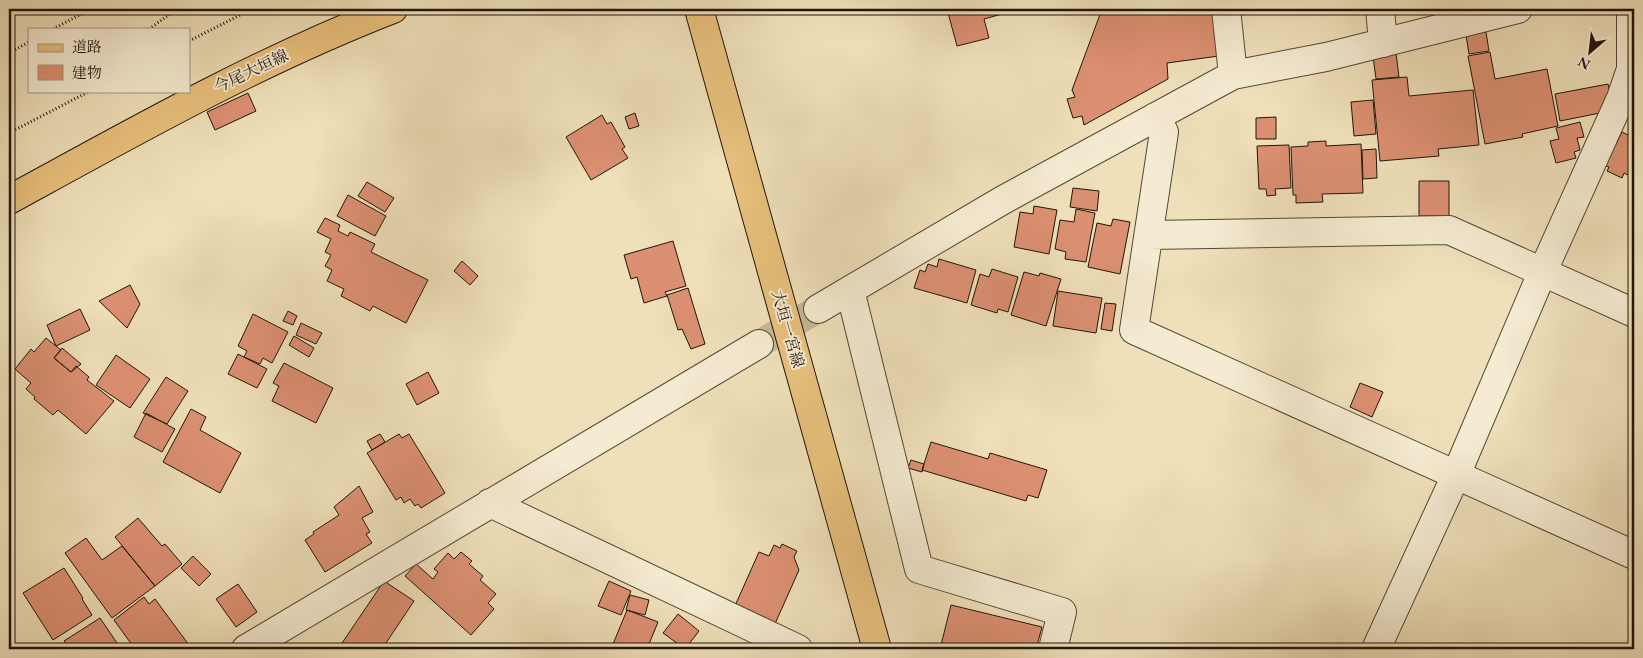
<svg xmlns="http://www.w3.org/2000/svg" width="1643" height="658" font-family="'EB Garamond','Noto Serif JP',serif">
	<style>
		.building { fill: #dc9072; stroke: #1f150c }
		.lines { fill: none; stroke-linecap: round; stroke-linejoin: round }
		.minor-tunnel { stroke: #c5b796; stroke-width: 28; stroke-dasharray: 28 14; stroke-linecap: butt }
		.minor-casing { stroke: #534837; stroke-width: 30 }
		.major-casing { stroke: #1f150c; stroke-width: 30 }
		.path { stroke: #1f150c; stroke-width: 3; stroke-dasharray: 1 2.5; stroke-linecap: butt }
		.minor { stroke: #f5ebd2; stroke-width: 28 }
		.major { stroke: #e8c07c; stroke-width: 28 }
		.labels { text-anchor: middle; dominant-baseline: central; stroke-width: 4; stroke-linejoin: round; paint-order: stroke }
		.street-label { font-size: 16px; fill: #1f150c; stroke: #f5ebd2 }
	</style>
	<rect width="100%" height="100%" fill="#efe0b9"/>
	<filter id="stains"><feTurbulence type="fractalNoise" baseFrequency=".004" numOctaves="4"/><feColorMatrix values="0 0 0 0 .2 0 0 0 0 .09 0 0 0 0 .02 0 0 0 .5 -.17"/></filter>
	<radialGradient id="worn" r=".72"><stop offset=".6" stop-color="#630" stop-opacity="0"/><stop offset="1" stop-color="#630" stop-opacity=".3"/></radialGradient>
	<path class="building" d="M947 9H1001L1002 14 984 19 989 38 957 46Z
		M1102 9H1216L1219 56 1167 63 1168 79 1084 125 1082 116 1073 118 1067 99 1075 97 1072 90Z
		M1351 9H1372V12L1352 13Z
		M1486 32 1489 51 1469 54 1466 35Z
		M1490 52 1495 79 1547 69 1558 126 1522 134 1523 137 1485 144 1468 56Z
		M1396 53 1399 77 1376 79 1373 56Z
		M1407 77 1409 96 1473 90 1479 145 1438 149 1439 156 1380 161 1372 80Z
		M1608 84 1610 92 1600 113 1560 121 1555 94Z
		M248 93 256 111 215 130 207 112Z
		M1373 100 1376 134 1354 136 1351 102Z
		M635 113 639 126 629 129 625 117Z
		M602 115 607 124 611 122 625 147 622 149 628 158 591 180 566 137Z
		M1276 117V139H1256V118Z
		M1580 122 1584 137 1577 138 1580 150 1574 152 1576 158 1556 163 1550 141 1559 139 1556 128Z
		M1622 132 1634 138V178L1624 173 1622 178 1607 171 1609 167 1603 165 1612 144 1615 146Z
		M1326 141V146L1361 144 1363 193 1322 194 1323 202 1296 203V195H1293L1291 147 1308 146V142Z
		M1289 145 1291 188 1275 189 1276 195 1267 196 1266 189H1259L1257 146Z
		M1376 149 1377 178 1363 179 1362 150Z
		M1419 181H1449V216H1419Z
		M367 182 394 198 385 212 358 196Z
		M1073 188 1099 191 1097 211 1070 207Z
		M348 195 386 216 375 236 337 216Z
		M1034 206 1057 210 1049 254 1014 247 1020 212 1033 214Z
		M1076 209 1095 213 1086 262 1065 259 1066 252 1055 249 1060 220 1074 222Z
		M325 218 340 225 338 231 348 236 350 232 375 244 371 252 428 280 406 323 373 306 370 311 341 296 344 289 327 281 332 270 325 266 331 255 325 252 331 239 317 232Z
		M1113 219 1130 222 1120 274 1088 267 1097 223 1111 226Z
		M673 241 686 286 665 292 667 296 644 303 637 277 631 279 624 255Z
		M939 259 976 270 967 303 914 288 920 270 925 272 928 264 937 267Z
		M462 261 478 276 470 285 454 271Z
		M992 269 1018 277 1008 312 998 309 997 313 971 305 980 274 989 277Z
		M1024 272 1039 276 1040 273 1061 279 1046 326 1011 315Z
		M130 285 140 304 127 328 99 301Z
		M688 288 705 344 691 349 682 329 678 330 667 295Z
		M1058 291 1102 298 1096 333 1053 326Z
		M1105 303 1116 304 1112 331 1101 329Z
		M80 309 90 330 56 346 47 325Z
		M288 311 297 316 293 325 283 321Z
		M253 314 288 332 272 363 263 358 260 364 244 357 247 351 238 346Z
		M301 323 322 333 316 344 296 335Z
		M294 336 314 348 309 357 289 345Z
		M46 338 61 350 54 358 71 372 76 366 89 377 87 380 114 401 86 434 58 410 53 415 34 399 35 397 26 389 31 383 15 369 31 349 34 352Z
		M62 348 81 364 71 372 54 358Z
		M238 354 267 369 257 388 228 374Z
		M116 355 150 379 130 408 96 385Z
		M284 363 333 388 316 423 272 401 279 386 273 383Z
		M428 372 439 393 417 405 406 384Z
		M166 377 188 391 167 424 143 413Z
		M1360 383 1383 392 1372 417 1350 407Z
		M191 409 206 417 200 430 241 453 220 493 163 462Z
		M146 413 175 429 162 452 134 437Z
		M380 434 385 442 372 450 367 441Z
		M399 434 402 438 409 434 445 493 421 508 418 504 415 506 410 499 404 503 401 497 396 500 367 453Z
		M931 442 988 459 990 453 1047 470 1038 498 1028 495 1026 501 922 470Z
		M911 460 924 464 922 472 908 468Z
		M359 486 373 512 362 518 370 532 366 534 372 543 325 572 305 540 314 534 313 532 339 515 334 507Z
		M138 518 162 546 165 544 182 564 155 586 115 537Z
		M86 538 102 560 122 546 155 586 112 618 65 553Z
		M782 544 797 551 794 557 799 570 774 626 734 608 759 552 769 556 774 545 780 548Z
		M461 552 472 561 469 564 483 576 480 580 496 594 488 603 494 609 471 635 405 576 416 564 433 579 438 572 434 569 448 553 454 559Z
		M193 556 211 574 199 586 181 568Z
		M64 568 83 598 82 599 92 615 53 640 23 593Z
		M384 581 414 601 382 649H338Z
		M609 581 631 591 621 615 598 606Z
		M238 584 257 612 236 627 216 599Z
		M630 595 649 600 645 615 626 610Z
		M144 597 149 604 155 599 189 645 182 649H135L114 620Z
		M951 605 1042 627 1036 649H940Z
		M627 610 658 622 647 649H611Z
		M678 614 699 631 685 649 663 633Z
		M100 618 119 646 114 649H62L67 645 64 641Z"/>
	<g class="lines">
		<path class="minor-tunnel" d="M759 344 818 309"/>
		<g class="minor-casing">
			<path id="minor" d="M1226 9 1233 75
				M1380 9 1383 43
				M1155 117 1164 132 1134 330 1634 555
				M1149 235 1449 230 1634 313
				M850 290 919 569 1062 612 1053 649
				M818 309 1003 200 1233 75 1326 57 1518 9
				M490 503 798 649
				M246 649 759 344
				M1376 649 1456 475 1542 273 1621 98 1631 69V9"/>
		</g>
		<g class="major-casing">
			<path id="major" d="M699 9 877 649
				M9 200C135 131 259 61 393 9"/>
		</g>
		<path class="path" d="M53 29 91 9
			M149 29 177 9
			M189 41 252 9
			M9 53 29 42
			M9 133 90 91"/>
		<use href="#minor" class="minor"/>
		<use href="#major" class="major"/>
	</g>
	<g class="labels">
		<g class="street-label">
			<text transform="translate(251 71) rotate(-25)">今尾大垣線</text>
			<text transform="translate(788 329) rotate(74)">大垣一宮線</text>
		</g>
	</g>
	<rect width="1643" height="658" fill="none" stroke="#efe0b9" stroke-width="30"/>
	<rect x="10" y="10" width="1623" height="638" fill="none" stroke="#1f150c" stroke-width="2.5"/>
	<rect x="15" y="15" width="1613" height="628" fill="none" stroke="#1f150c"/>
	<rect x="28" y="28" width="162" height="65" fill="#f5ebd2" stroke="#9f9583"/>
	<rect x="38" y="44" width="25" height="8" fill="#e8c07c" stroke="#9f9583"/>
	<text x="72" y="52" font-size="15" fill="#1f150c">道路</text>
	<rect x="38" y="65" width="25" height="15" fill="#dc9072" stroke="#9f9583"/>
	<text x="72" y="78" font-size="15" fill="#1f150c">建物</text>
	<g transform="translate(1590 52) rotate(208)" stroke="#f5ebd2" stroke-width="4" paint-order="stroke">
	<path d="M0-4L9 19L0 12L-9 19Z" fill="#1f150c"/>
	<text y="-8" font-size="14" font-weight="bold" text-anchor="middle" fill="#1f150c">N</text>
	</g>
	<rect width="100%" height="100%" filter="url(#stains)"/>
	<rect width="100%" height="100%" fill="url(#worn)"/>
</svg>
